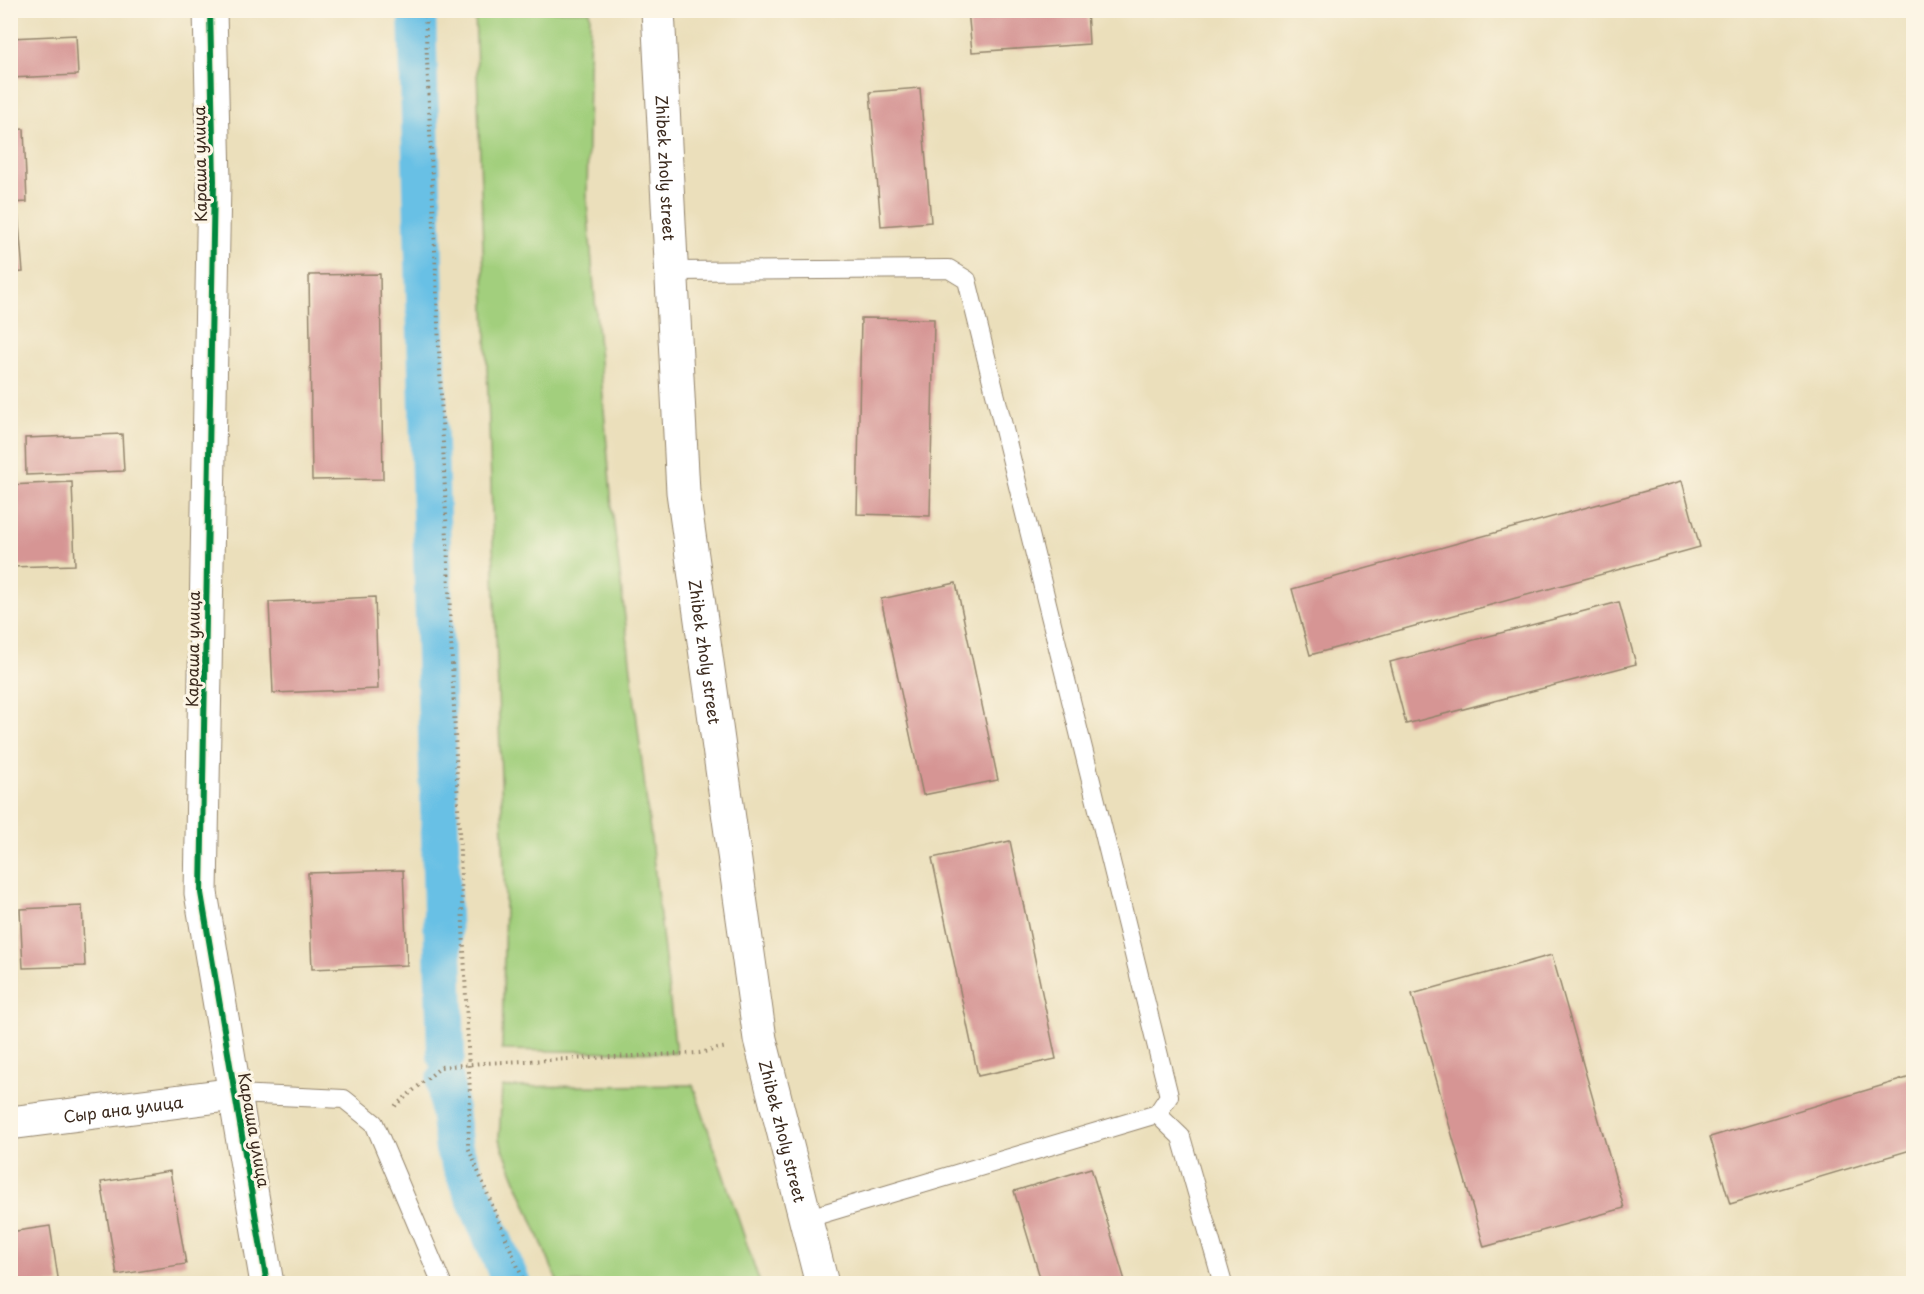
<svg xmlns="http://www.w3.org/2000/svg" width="1924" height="1294" font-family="'Playpen Sans',sans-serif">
<rect width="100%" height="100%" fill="#fcf5e5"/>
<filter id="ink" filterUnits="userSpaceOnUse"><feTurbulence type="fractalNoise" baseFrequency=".0167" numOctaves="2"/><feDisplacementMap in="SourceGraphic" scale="12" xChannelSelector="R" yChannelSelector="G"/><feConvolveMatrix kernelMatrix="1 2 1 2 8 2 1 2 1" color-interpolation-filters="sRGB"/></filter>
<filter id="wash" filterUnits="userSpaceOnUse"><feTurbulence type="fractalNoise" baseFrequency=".008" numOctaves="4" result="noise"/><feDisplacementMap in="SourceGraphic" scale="24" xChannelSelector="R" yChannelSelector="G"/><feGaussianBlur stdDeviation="1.35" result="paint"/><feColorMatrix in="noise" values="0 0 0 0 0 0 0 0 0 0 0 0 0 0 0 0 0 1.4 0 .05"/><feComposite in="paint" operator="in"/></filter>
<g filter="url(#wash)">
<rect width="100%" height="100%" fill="#ebdfbb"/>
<!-- green -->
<g fill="#a2cf7d" stroke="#6e7c4e" stroke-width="1.5">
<path d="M475 11H590L587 202 612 507 676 1053 502 1050 505 898Z"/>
<path d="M693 1085 760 1283H558L499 1139 502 1087Z"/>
</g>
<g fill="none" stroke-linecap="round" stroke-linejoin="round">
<!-- canal -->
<g stroke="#68c0e5" stroke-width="38">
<path d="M417 10 446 1056"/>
<path d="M445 1080 454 1149 512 1284"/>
</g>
</g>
<g id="blocks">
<!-- building -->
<g fill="#d69594">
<path d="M968 10H1087L1089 44 972 52Z"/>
<path d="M76 35 78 75 10 78V38Z"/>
<path d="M920 88 931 222 881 226 870 92Z"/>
<path d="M24 129 27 202 10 203V130Z"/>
<path d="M10 213H18L23 272 10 273Z"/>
<path d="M380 274 383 479 312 480 309 275Z"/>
<path d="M861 318 934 319 930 516 857 514Z"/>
<path d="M122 434 124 471 26 475 25 438Z"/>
<path d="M1682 481 1700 547 1310 655 1292 589Z"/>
<path d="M72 482 75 565 10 567V485Z"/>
<path d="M956 583 998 780 923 795 881 599Z"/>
<path d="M375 597 378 689 273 693 269 602Z"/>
<path d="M1619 602 1636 664 1406 724 1390 662Z"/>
<path d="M1010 841 1056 1059 978 1076 932 858Z"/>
<path d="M403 870 407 965 312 969 308 873Z"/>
<path d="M82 906 85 966 23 968 20 909Z"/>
<path d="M1552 955 1624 1208 1484 1247 1412 994Z"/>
<path d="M1914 1076V1149L1730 1204 1710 1137Z"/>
<path d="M1091 1168 1126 1284H1042L1014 1191Z"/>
<path d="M170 1171 186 1264 117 1275 101 1182Z"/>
<path d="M50 1226 59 1284H10V1232Z"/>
</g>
</g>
</g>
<g filter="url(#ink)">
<use href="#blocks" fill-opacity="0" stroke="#93846c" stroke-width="1.5"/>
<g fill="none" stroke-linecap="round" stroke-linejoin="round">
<!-- lane casing -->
<g stroke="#93846c" stroke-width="20">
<g id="lane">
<path d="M672 271 949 269 967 280 1169 1096 1157 1114 805 1219"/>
<path d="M235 1094 344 1099 374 1123 442 1284"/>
<path d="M1157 1114 1181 1137 1223 1284"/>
</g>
</g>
<!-- street casing -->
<g stroke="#93846c" stroke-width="35">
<g id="street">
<path d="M210 10 214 181 201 893 267 1284"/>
<path id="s1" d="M10 1123 235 1094"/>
</g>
</g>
<!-- secondary casing -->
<g stroke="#93846c" stroke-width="35">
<g id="secondary">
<path id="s2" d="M658 10 683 492 760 1039 822 1284"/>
</g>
</g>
<!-- path -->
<g stroke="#93846c" stroke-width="4" stroke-dasharray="1.5 4.5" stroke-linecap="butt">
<path d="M425 10 470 1095 468 1147 525 1284"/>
<path d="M483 1063 699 1053 727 1047"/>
<path d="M395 1106 441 1067"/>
</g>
<!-- lane -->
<use href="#lane" stroke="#fff" stroke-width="18"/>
<!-- street -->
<use href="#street" stroke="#fff" stroke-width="33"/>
<!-- secondary -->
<use href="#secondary" stroke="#fff" stroke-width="33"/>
<!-- path-bridge -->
<path stroke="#93846c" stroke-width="4" stroke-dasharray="1.5 4.5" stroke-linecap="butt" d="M441 1067 483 1063"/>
<!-- cycleway casing -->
<g stroke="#fcf5e5" stroke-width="10">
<path id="cycleway" d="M210 10 214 181 201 893 267 1284"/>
</g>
<!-- cycleway -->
<use href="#cycleway" stroke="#00873e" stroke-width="6"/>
</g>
</g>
<g text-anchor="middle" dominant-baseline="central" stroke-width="6" stroke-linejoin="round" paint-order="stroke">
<!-- street labels -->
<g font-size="16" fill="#3b2a1e" stroke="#fcf5e5">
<text transform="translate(199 164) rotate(-91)">Караша улица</text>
<text stroke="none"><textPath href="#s2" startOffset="158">Zhibek zholy street</textPath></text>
<text transform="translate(192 649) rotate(-89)">Караша улица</text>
<text stroke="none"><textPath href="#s2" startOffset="644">Zhibek zholy street</textPath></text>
<text stroke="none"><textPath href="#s1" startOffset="114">Сыр ана улица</textPath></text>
<text transform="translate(255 1130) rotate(80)">Караша улица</text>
<text stroke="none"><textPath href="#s2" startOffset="1130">Zhibek zholy street</textPath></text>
</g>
</g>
<!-- margin -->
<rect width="1924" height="1294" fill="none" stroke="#fcf5e5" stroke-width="36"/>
</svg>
